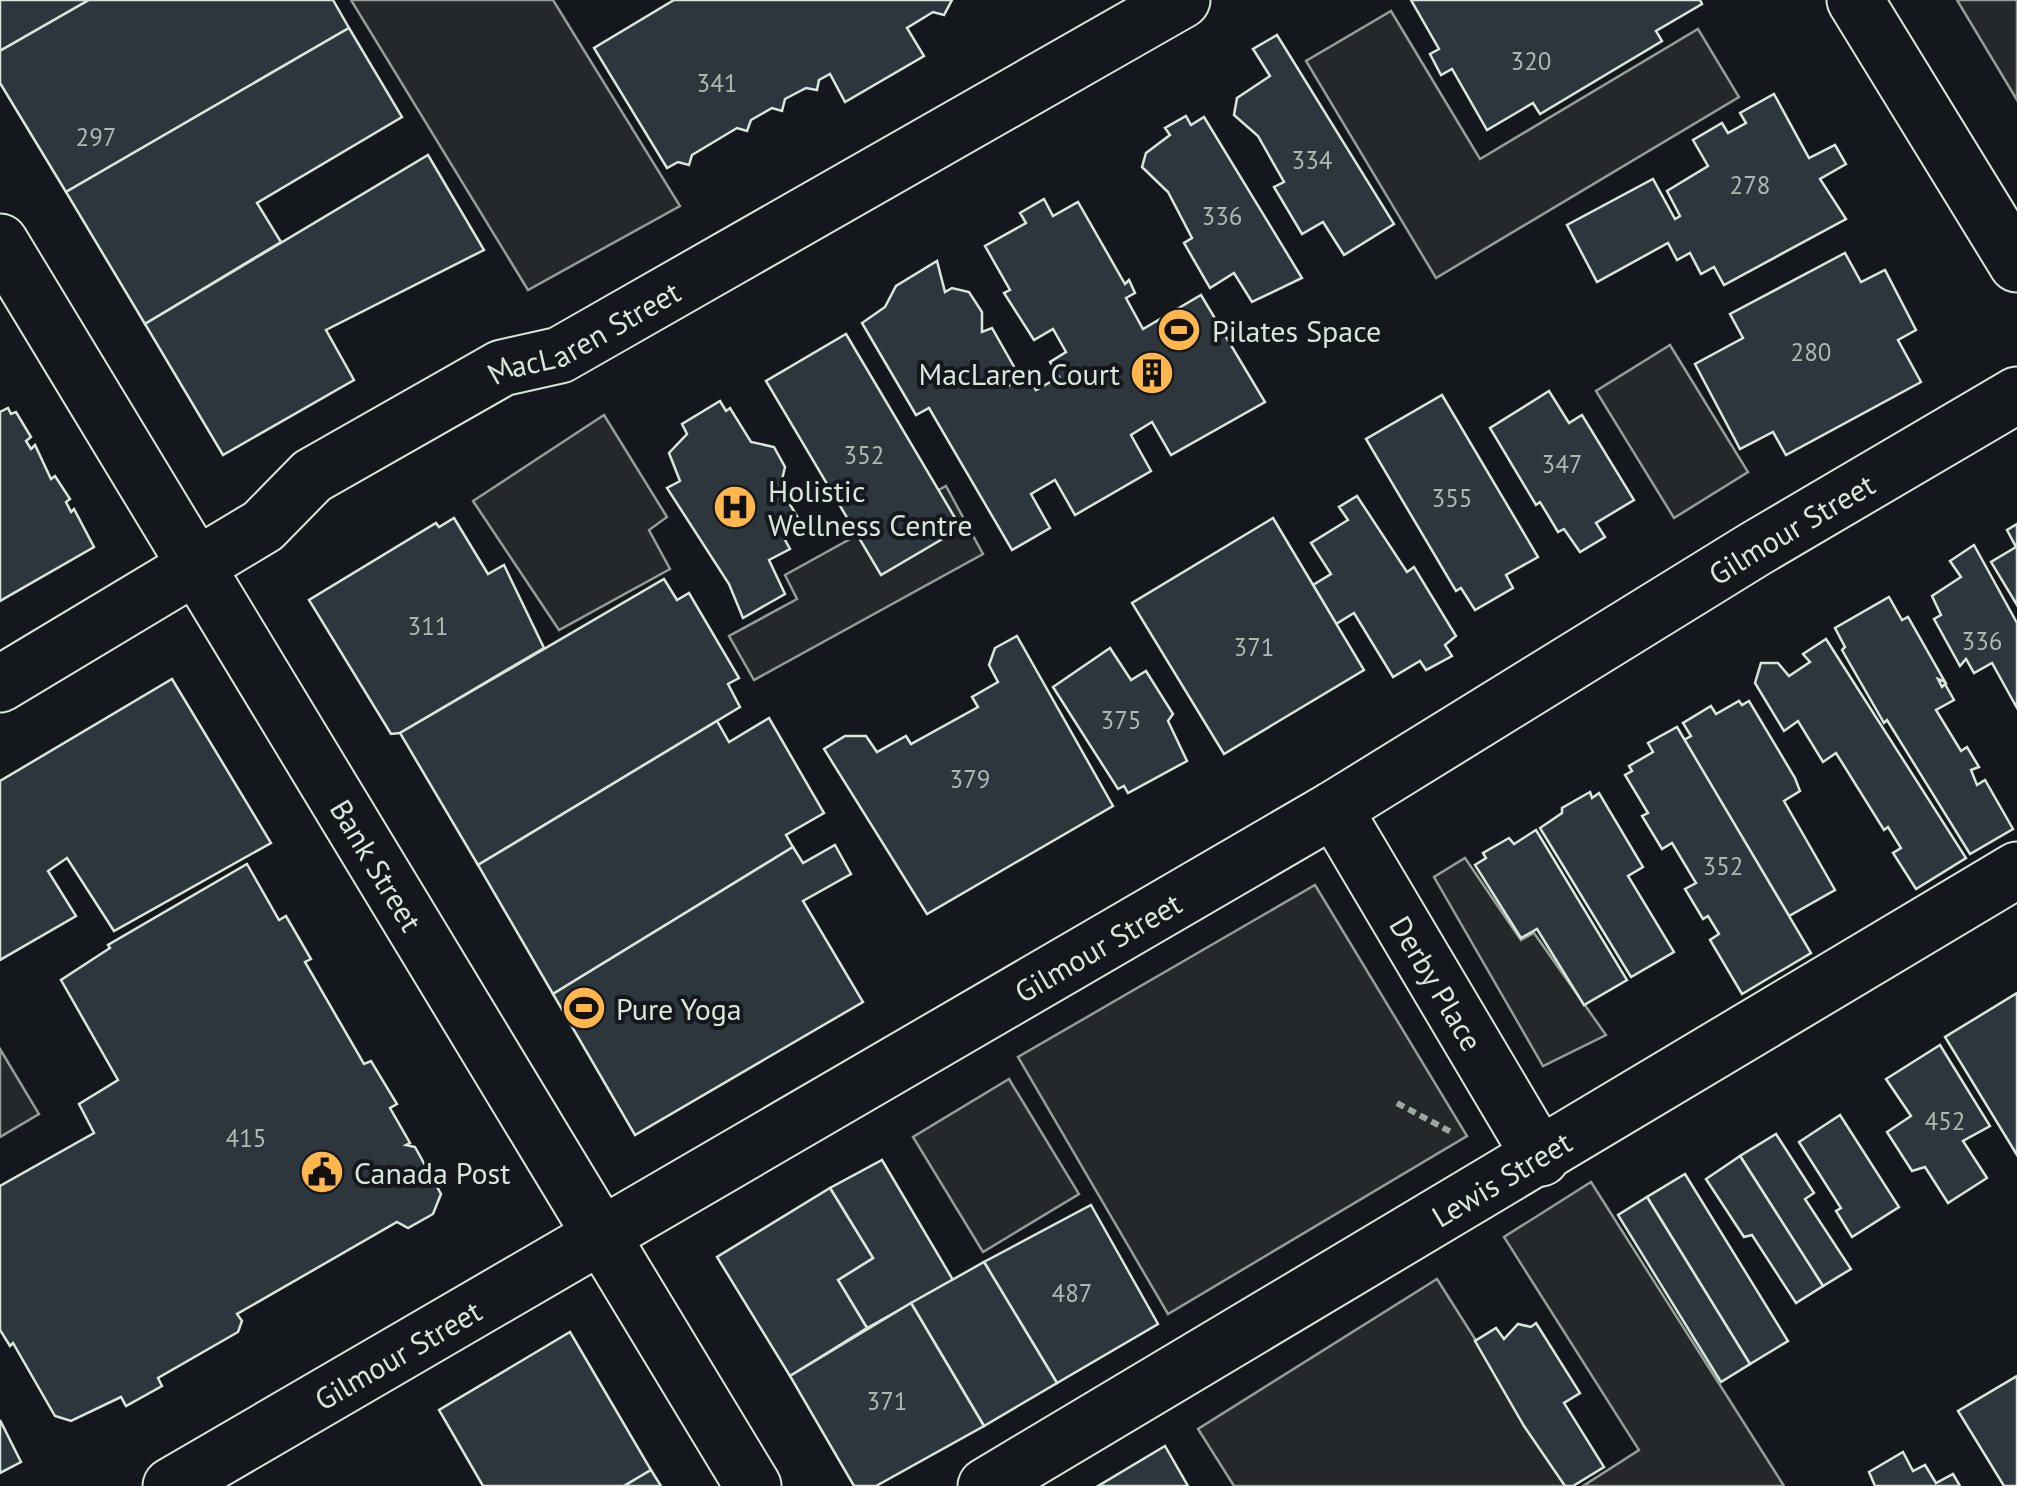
<svg xmlns="http://www.w3.org/2000/svg" width="2017" height="1486" font-family="'PT Sans',sans-serif">
<rect width="100%" height="100%" fill="#14181c"/>
<!-- parking -->
<g fill="#24282b" stroke="#939e99" stroke-width="2.5">
<path d="M351 0H553L680 206 528 290Z"/>
<path d="M1957 0H2017V100Z"/>
<path d="M1391 11 1480 159 1698 29 1739 97 1436 278 1306 61Z"/>
<path d="M1670 345 1748 472 1674 518 1596 391Z"/>
<path d="M604 415 667 517 649 530 670 569 559 630 473 501Z"/>
<path d="M946 486 983 554 754 680 729 636 797 599 785 575Z"/>
<path d="M1465 858 1521 940 1534 933 1606 1035 1543 1066 1434 877Z"/>
<path d="M1315 885 1467 1136 1168 1314 1018 1057Z"/>
<path d="M0 1049 39 1114 0 1137Z"/>
<path d="M1009 1079 1079 1194 983 1252 913 1137Z"/>
<path d="M1591 1182 1784 1486H1583L1639 1450 1504 1237Z"/>
<path d="M1437 1279 1568 1486H1234L1198 1429Z"/>
</g>
<!-- building -->
<g fill="#2c363c" stroke="#d8e6dc" stroke-width="2.5">
<path d="M0 0H89L0 51Z"/>
<path d="M89 0H333L349 28 66 192 0 83V51Z"/>
<path d="M674 0H952L944 15 933 12 907 28 924 56 845 102 830 74 819 80 817 90 806 88 785 99 782 111 772 108 751 120 747 131 737 128 692 155 689 165 678 162 667 168 594 48Z"/>
<path d="M1411 0H1700L1702 4 1656 31 1662 41 1540 114 1533 103 1487 130 1452 69 1441 75 1430 54 1439 49Z"/>
<path d="M349 28 402 117 257 203 281 242 145 324 66 192Z"/>
<path d="M1277 35 1394 224 1344 255 1323 222 1302 234 1274 187 1284 182 1258 136 1234 115 1237 98 1270 76 1253 49Z"/>
<path d="M1774 94 1809 158 1835 145 1846 164 1820 179 1846 219 1724 285 1714 267 1701 274 1690 253 1677 260 1668 243 1597 282 1567 225 1653 179 1675 219 1680 216 1667 191 1708 166 1693 140 1722 123 1728 133 1746 123 1740 113Z"/>
<path d="M1186 116 1191 125 1204 117 1302 278 1252 302 1234 273 1210 288 1184 243 1192 238 1168 192 1142 167 1146 153 1170 135 1165 128Z"/>
<path d="M428 155 484 250 326 330 354 380 223 455 145 324Z"/>
<path d="M1044 199 1053 216 1078 202 1125 284 1129 280 1135 293 1126 298 1143 329 1201 295 1265 402 1171 455 1152 422 1131 435 1151 471 1075 515 1055 480 1031 494 1050 528 1012 550 929 408 916 415 862 323 885 307 896 286 937 261 945 292 952 288 969 292 982 312V332L992 328 1017 372 1004 379 1008 386 1027 375 1036 390 1059 377 1050 362 1066 352 1053 329 1034 340 1004 293 1010 290 985 246 1026 223 1020 213Z"/>
<path d="M1845 253 1861 282 1885 270 1916 330 1898 340 1921 382 1786 455 1773 432 1740 449 1695 364 1743 338 1730 314Z"/>
<path d="M846 334 961 528 881 575 766 381Z"/>
<path d="M1549 391 1569 423 1582 415 1634 500 1596 523 1605 537 1580 552 1564 529 1558 532 1540 502 1536 505 1490 428Z"/>
<path d="M1442 395 1538 557 1506 575 1513 588 1475 610 1461 588 1456 591 1366 439Z"/>
<path d="M720 401 726 411 730 408 751 442 774 447 785 467 780 488 803 526 784 538 790 549 769 560 785 594 743 618 729 584 667 488 680 481 669 453 687 434 682 424Z"/>
<path d="M8 408 11 414 16 412 31 437 26 441 31 449 35 445 51 479 55 476 70 499 66 502 71 512 74 509 94 547 0 601V412Z"/>
<path d="M1357 496 1407 572 1414 567 1456 636 1445 645 1452 656 1426 670 1420 661 1393 677 1354 613 1336 624 1313 585 1331 574 1311 543 1348 520 1339 507Z"/>
<path d="M454 518 488 574 504 565 544 648 400 733 391 734 309 600 436 523 439 527Z"/>
<path d="M1273 518 1364 670 1224 754 1132 603Z"/>
<path d="M2017 524V605L1991 562 2016 547 2007 530Z"/>
<path d="M1974 545 2017 623V708L1992 663 1974 673 1966 659 1960 666 1934 619 1941 615 1932 596 1961 577 1950 561Z"/>
<path d="M664 579 677 600 689 593 739 678 728 684 740 707 478 865 400 733Z"/>
<path d="M1889 597 1902 620 1908 617 1945 682 1938 679 1942 687 1945 684 1954 700 1936 710 1961 751 1967 747 1979 767 1971 770 1977 785 1985 780 2013 829 1970 854 1887 720 1884 723 1842 650 1845 647 1835 628Z"/>
<path d="M1017 636 1113 806 927 914 824 749 845 736H866L877 752 906 736 911 744 978 707 972 697 998 682 989 665 995 648Z"/>
<path d="M1826 639 1966 858 1916 889 1893 853 1901 848 1888 827 1884 830 1836 753 1823 762 1798 721 1784 731 1755 683 1761 663H1778L1789 676 1810 662 1803 654Z"/>
<path d="M1110 648 1131 680 1146 671 1173 714 1168 721 1187 761 1128 793 1124 786 1118 789 1053 687Z"/>
<path d="M172 679 271 843 114 931 67 858 48 871 76 916 0 960V781Z"/>
<path d="M1739 701 1742 705 1749 701 1795 778 1800 791 1784 801 1835 890 1789 916 1684 740 1691 736 1683 723 1711 706 1716 714Z"/>
<path d="M769 718 824 813 786 835 793 847 553 994 478 865 717 721 729 742Z"/>
<path d="M1677 727 1811 953 1742 994 1710 940 1719 934 1708 916 1703 919 1685 889 1696 883 1672 843 1662 849 1642 816 1648 813 1625 775 1632 771 1629 766 1653 752 1648 743Z"/>
<path d="M1590 792 1592 798 1599 793 1643 867 1628 876 1674 952 1631 977 1540 828 1562 813V808Z"/>
<path d="M1536 830 1627 980 1584 1005 1537 929 1521 938 1475 865 1486 858 1483 853 1509 838 1514 844Z"/>
<path d="M835 845 851 874 803 901 863 1002 635 1135 553 994 793 847 803 863Z"/>
<path d="M247 864 279 920 286 916 311 959 305 962 364 1064 371 1061 397 1104 390 1108 410 1143 406 1145 415 1147 441 1194 433 1214 408 1228 397 1222 237 1314 242 1321 238 1332 158 1378 162 1386 126 1406 121 1397 71 1421 55 1416 13 1343 10 1346 0 1330V1186L94 1133 79 1104 118 1080 61 980 110 948 108 945Z"/>
<path d="M2017 993V1155L1945 1037Z"/>
<path d="M1940 1045 1990 1126 1963 1141 1987 1178 1948 1203 1925 1167 1912 1171 1887 1132 1911 1116 1886 1079Z"/>
<path d="M1840 1115 1899 1207 1852 1237 1836 1211 1841 1208 1799 1142Z"/>
<path d="M1776 1134 1814 1193 1805 1199 1851 1269 1823 1286 1740 1156Z"/>
<path d="M1740 1156 1823 1286 1796 1303 1752 1235 1744 1237 1706 1179Z"/>
<path d="M882 1160 953 1280 867 1328 838 1280 873 1258 830 1188Z"/>
<path d="M1685 1174 1788 1341 1750 1364 1647 1197Z"/>
<path d="M830 1188 873 1258 838 1280 867 1328 790 1376 717 1257Z"/>
<path d="M1647 1197 1750 1364 1721 1382 1618 1215Z"/>
<path d="M1091 1205 1158 1324 1057 1383 984 1262Z"/>
<path d="M984 1262 1057 1383 984 1426 911 1303Z"/>
<path d="M911 1303 984 1426 876 1486H854L790 1376Z"/>
<path d="M1536 1323 1580 1393 1564 1403 1604 1467 1573 1486H1565L1524 1426 1475 1341 1496 1328 1504 1339 1518 1324 1531 1327Z"/>
<path d="M570 1332 651 1470 624 1486H483L439 1410Z"/>
<path d="M2017 1376V1486H2004L1958 1411Z"/>
<path d="M0 1420 21 1462 0 1473Z"/>
<path d="M1165 1446 1188 1486H1098Z"/>
<path d="M1903 1452 1913 1471 1925 1465 1936 1483 1953 1474 1960 1486H1875L1869 1472Z"/>
<path d="M651 1470 661 1486H624Z"/>
</g>
<g fill="none" stroke-linecap="round" stroke-linejoin="round">
<!-- minor casing -->
<g stroke="#d8e6dc" stroke-width="59">
<g id="minor">
<path id="s1" d="M0 684 263 526 312 476 502 368 560 355 1182 0"/>
<path id="s2" d="M1334 809 1541 1158"/>
<path id="s3" d="M171 1486 1334 809 1755 549 2017 395"/>
<path id="s4" d="M986 1486 2017 870"/>
</g>
</g>
<!-- major casing -->
<g stroke="#d8e6dc" stroke-width="59">
<g id="major">
<path d="M1855 0 2017 264"/>
<path id="s5" d="M0 242 753 1486"/>
</g>
</g>
<!-- path -->
<path stroke="#9da8a2" stroke-width="6" stroke-dasharray="8 5" stroke-linecap="butt" d="M1397 1103 1453 1133"/>
<!-- minor -->
<use href="#minor" stroke="#14181c" stroke-width="55"/>
<!-- major -->
<use href="#major" stroke="#14181c" stroke-width="55"/>
</g>
<!-- icons -->
<defs>
<g id="stadium-disc" transform="scale(2.25)"><circle r="9.5" fill="#ffb74d" stroke="#14181c"/><path d="M0-5a6.5 5 0 1 0 0 10a6.5 5 0 1 0 0-10ZM-3.5-1.8h7v3.6h-7Z" fill="#111"/></g>
<g id="building-disc" transform="scale(2.25)"><circle r="9.5" fill="#ffb74d" stroke="#14181c"/><path d="M-4-6H4V6H1V3H-1V6H-4ZM-2.5-4.3h1.7v1.8h-1.7ZM.8-4.3h1.7v1.8H.8ZM-2.5-1h1.7V.8h-1.7ZM.8-1h1.7V.8H.8Z" fill="#111"/></g>
<g id="hospital-disc" transform="scale(2.25)"><circle r="9.5" fill="#ffb74d" stroke="#14181c"/><path d="M-5-5h3v3.5h4V-5h3V5h-3V1.5h-4V5h-3Z" fill="#111"/></g>
<g id="civic-disc" transform="scale(2.25)"><circle r="9.5" fill="#ffb74d" stroke="#14181c"/><path d="M-.6-6.5H3V-4.5H.6V-3L4-1V1h2V6H-6V1h2V-1L-.6-3ZM-1.2 2.5V6h2.4V2.5Z" fill="#111"/></g>
</defs>
<g fill-rule="evenodd">
<use href="#stadium-disc" x="1179" y="330"/>
<use href="#building-disc" x="1152" y="373"/>
<use href="#hospital-disc" x="735" y="507"/>
<use href="#stadium-disc" x="584" y="1008"/>
<use href="#civic-disc" x="322" y="1172"/>
</g>
<g text-anchor="middle" dominant-baseline="central" stroke-width="8" stroke-linejoin="round" paint-order="stroke">
<!-- number labels -->
<g font-size="25" fill="#adbab4">
<text x="1531" y="61">320</text>
<text x="717" y="83">341</text>
<text x="96" y="137">297</text>
<text x="1312" y="160">334</text>
<text x="1750" y="185">278</text>
<text x="1222" y="216">336</text>
<text x="1811" y="352">280</text>
<text x="864" y="455">352</text>
<text x="1562" y="464">347</text>
<text x="1452" y="498">355</text>
<text x="428" y="626">311</text>
<text x="1982" y="641">336</text>
<text x="1254" y="647">371</text>
<text x="1121" y="720">375</text>
<text x="970" y="779">379</text>
<text x="1723" y="866">352</text>
<text x="1945" y="1121">452</text>
<text x="246" y="1138">415</text>
<text x="1072" y="1293">487</text>
<text x="887" y="1401">371</text>
</g>
<!-- poi labels -->
<g font-size="30" fill="#d8e6dc" stroke="#14181c" text-anchor="start">
<text x="1212" y="330">Pilates Space</text>
<text x="1120" y="373" text-anchor="end">MacLaren Court</text>
<text x="768" y="490">Holistic<tspan x="768" dy="34">Wellness Centre</tspan></text>
<text x="616" y="1008">Pure Yoga</text>
<text x="354" y="1172">Canada Post</text>
</g>
<!-- street labels -->
<g font-size="30" fill="#d8e6dc" stroke="#14181c">
<text stroke="none"><textPath href="#s1" startOffset="685">MacLaren Street</textPath></text>
<text stroke="none"><textPath href="#s3" startOffset="1882">Gilmour Street</textPath></text>
<text stroke="none"><textPath href="#s5" startOffset="728">Bank Street</textPath></text>
<text stroke="none"><textPath href="#s3" startOffset="1072">Gilmour Street</textPath></text>
<text stroke="none"><textPath href="#s2" startOffset="202">Derby Place</textPath></text>
<text stroke="none"><textPath href="#s4" startOffset="600">Lewis Street</textPath></text>
<text stroke="none"><textPath href="#s3" startOffset="262">Gilmour Street</textPath></text>
</g>
</g>
</svg>
